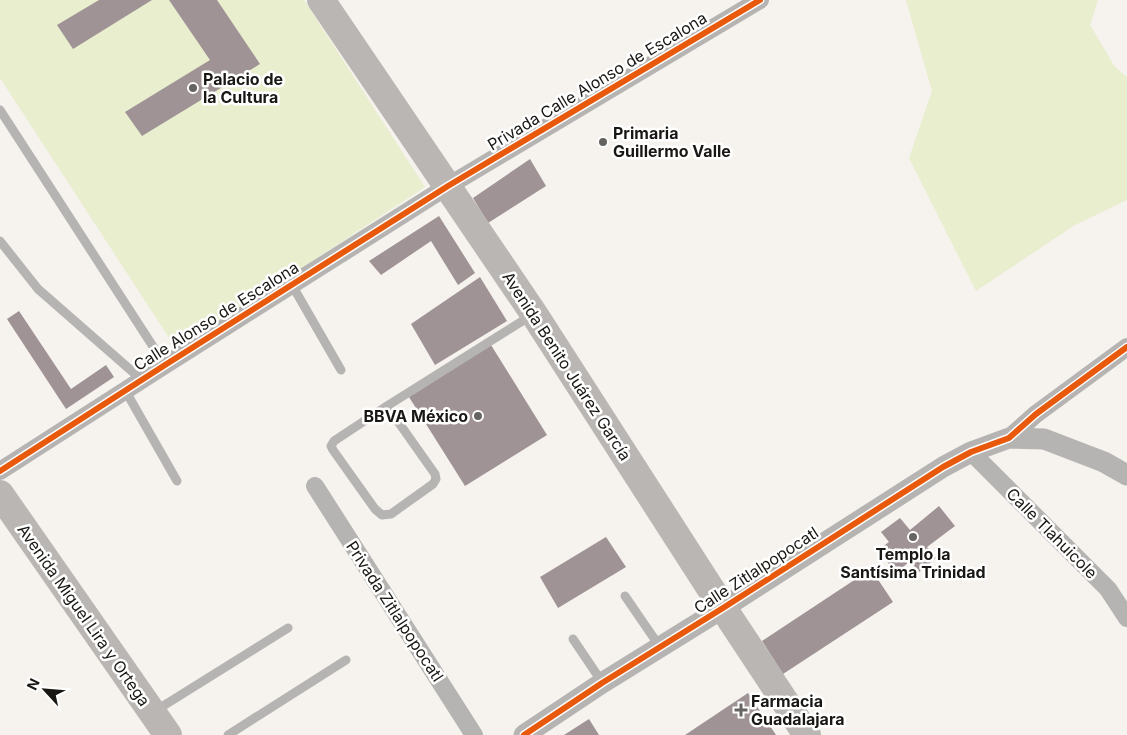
<svg xmlns="http://www.w3.org/2000/svg" width="1127" height="735" font-family="Inter,sans-serif">
<rect width="100%" height="100%" fill="#f6f2ed"/>
<!-- green -->
<g fill="#e8eece">
<path d="M0 0H304L425 187 177 350 0 78Z"/>
<path d="M906 0H1098L1090 25 1115 67 1127 77V200L1075 225 976 291 909 158 932 91Z"/>
</g>
<!-- building -->
<g fill="#9f9396">
<path d="M99 0H152L73 49 57 25Z"/>
<path d="M169 0H217L260 64 142 136 125 112 210 60Z"/>
<path d="M530 159 546 186 488 223 473 198Z"/>
<path d="M439 216 475 273 458 285 431 241 381 275 369 261Z"/>
<path d="M480 277 507 321 435 365 411 324Z"/>
<path d="M19 311 71 389 106 365 114 377 66 409 7 319Z"/>
<path d="M491 345 547 435 465 486 409 397Z"/>
<path d="M939 506 955 526 927 547 936 558 919 572 910 561 896 573 878 550 889 542 881 532 900 518 910 530Z"/>
<path d="M606 537 626 567 558 608 540 577Z"/>
<path d="M871 569 893 602 783 674 762 641Z"/>
<path d="M748 693 776 735H685Z"/>
<path d="M589 719 599 735H564Z"/>
</g>
<g fill="none" stroke-linecap="round" stroke-linejoin="round">
<!-- service -->
<g stroke="#b5b4b2" stroke-width="9">
<path d="M0 110 165 365"/>
<path d="M0 241 38 289 142 380"/>
<path d="M292 285 341 370"/>
<path d="M125 390 177 481"/>
<path d="M387 406 435 474 436 479 433 484 391 514 382 515 375 509 333 450 331 446 334 441 387 406 532 315"/>
<path d="M625 596 660 647"/>
<path d="M573 639 602 682"/>
<path d="M155 711 288 628"/>
<path d="M228 735 346 660"/>
</g>
<!-- minor -->
<g stroke="#b5b4b2" stroke-width="18">
<path d="M1009 438 1036 414 1127 347"/>
<path d="M971 452 1108 589 1127 618"/>
<path d="M0 471 165 365 448 186 760 0"/>
<path d="M315 486 474 735"/>
</g>
<!-- tertiary -->
<path stroke="#b5b4b2" stroke-width="21" d="M524 735 602 683 723 608 943 467 971 452 1009 438 1044 439 1104 462 1127 475"/>
<!-- primary -->
<g stroke="#bab6b3" stroke-width="28">
<path d="M321 0 534 314 723 608 807 735"/>
<path d="M0 494 168 735"/>
</g>
<!-- cycleway casing -->
<g stroke="#fff" stroke-width="9">
<g id="cycleway">
<path d="M0 471 165 365 448 186 760 0"/>
<path d="M524 735 602 683 723 608 943 467 971 452 1009 438 1036 414 1127 347"/>
</g>
</g>
<!-- cycleway -->
<use href="#cycleway" stroke="#e8590c" stroke-width="6"/>
</g>
<!-- markers -->
<g fill="#666460" stroke="#fff" stroke-width="2">
<circle cx="193" cy="88" r="5"/>
<circle cx="603" cy="142" r="5"/>
<circle cx="478" cy="416" r="5"/>
<circle cx="913" cy="537" r="5"/>
<path d="M738.5 702.5h5v5h5v5h-5v5h-5v-5h-5v-5h5z"/>
</g>
<g text-anchor="middle" dominant-baseline="central" stroke-width="5" stroke-linejoin="round" paint-order="stroke">
<!-- poi labels -->
<g font-size="16" font-weight="bold" fill="#191714" stroke="#fff" text-anchor="start">
<text x="203" y="79">Palacio de<tspan x="203" dy="18">la Cultura</tspan></text>
<text x="613" y="133">Primaria<tspan x="613" dy="18">Guillermo Valle</tspan></text>
<text x="468" y="416" text-anchor="end">BBVA México</text>
<text x="913" y="554" text-anchor="middle">Templo la<tspan x="913" dy="18">Santísima Trinidad</tspan></text>
<text x="751" y="701">Farmacia<tspan x="751" dy="18">Guadalajara</tspan></text>
</g>
<!-- street labels -->
<g font-size="16" fill="#191714" stroke="#fff">
<text transform="translate(597 81) rotate(-31)">Privada Calle Alonso de Escalona</text>
<text transform="translate(216 316) rotate(-32)">Calle Alonso de Escalona</text>
<text transform="translate(567 366) rotate(57)">Avenida Benito Juárez García</text>
<text transform="translate(1052 533) rotate(45)">Calle Tlahuicole</text>
<text transform="translate(756 570) rotate(-33)">Calle Zitlalpopocatl</text>
<text transform="translate(395 611) rotate(57)">Privada Zitlalpopocatl</text>
<text transform="translate(84 615) rotate(55)">Avenida Miguel Lira y Ortega</text>
</g>
</g>
<!-- north arrow -->
<g transform="translate(45 690) rotate(296)" stroke="#ffffff" stroke-width="4" paint-order="stroke">
<path d="M0-4L9 19L0 12L-9 19Z" fill="#191714"/>
<text y="-8" font-size="14" font-weight="bold" text-anchor="middle" fill="#191714">N</text>
</g>
</svg>
